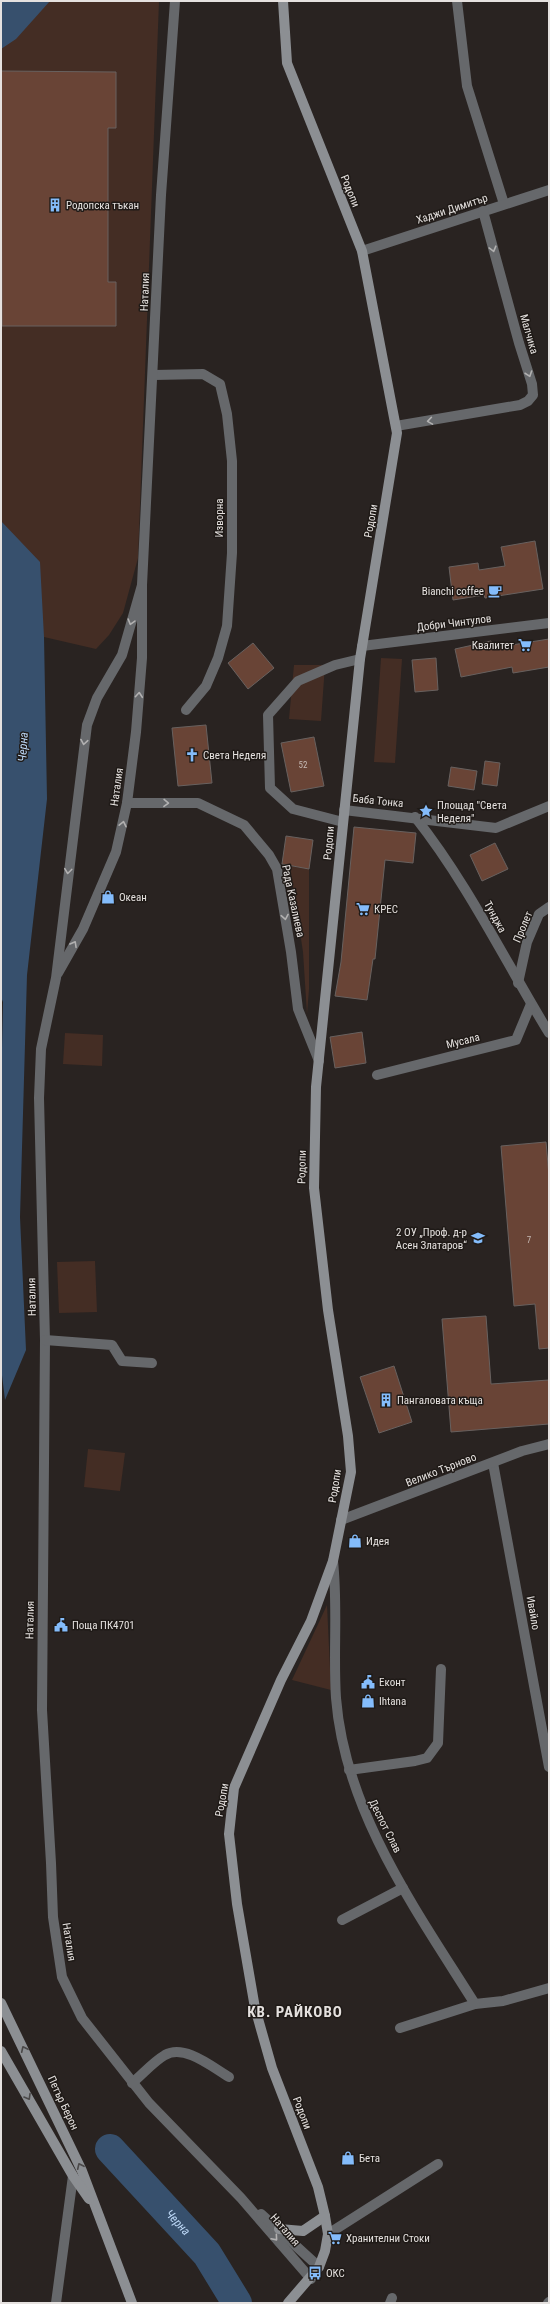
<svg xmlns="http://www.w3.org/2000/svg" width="550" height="2304" font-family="'Roboto Condensed',sans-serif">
<rect width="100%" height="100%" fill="#292321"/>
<!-- green -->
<g fill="#442d24">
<path d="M1 1H159L138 558 123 613 109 635 96 649 44 637 1 585Z"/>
<path d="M381 658 402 659 395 763 374 762Z"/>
<path d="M294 665H325L321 721 289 719Z"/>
<path d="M290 866 309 869V989L307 1014 303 952Z"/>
<path d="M65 1033 103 1035 102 1066 63 1064Z"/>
<path d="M95 1261 97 1312 59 1313 57 1262Z"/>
<path d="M88 1449 125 1453 120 1491 84 1487Z"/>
<path d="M327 1605 331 1690 292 1680Z"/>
</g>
<!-- water -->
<g fill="#37506d">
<path d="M1 1H50L16 39 1 49Z"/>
<path d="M1 521 40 562 44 637 47 799 27 975 20 1217 26 1350 5 1400 1 1367V1093L3 1002 1 997Z"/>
</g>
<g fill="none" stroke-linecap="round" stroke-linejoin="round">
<!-- river -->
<path stroke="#37506d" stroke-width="30" id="s1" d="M110 2149 207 2254 237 2303"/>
</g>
<!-- building -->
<g fill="#694436" stroke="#68615f">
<path d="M1 71 116 72V128H108V282H116V326H2Z"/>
<path d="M535 541 543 589 485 598 484 595 453 600 449 567 478 563 479 570 505 566 501 547Z"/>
<path d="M549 639V667L513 673 512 667 461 677 455 649 491 641 493 648Z"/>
<path d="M253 643 274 668 248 689 228 663Z"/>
<path d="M436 658 438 690 415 692 412 660Z"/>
<path d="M206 725 212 783 178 786 172 728Z"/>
<path d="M314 737 324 786 291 792 281 743Z"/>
<path d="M485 761 500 763 497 786 482 784Z"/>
<path d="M451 767 477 771 474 790 448 786Z"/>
<path d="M354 827 416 833 413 863 385 860 375 959H373L367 1000 335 996 341 962Z"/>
<path d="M286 836 313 840 309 869 282 864Z"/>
<path d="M495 843 508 869 482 881 470 855Z"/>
<path d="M362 1032 366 1063 335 1068 330 1037Z"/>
<path d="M546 1142 549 1176V1348L539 1349 535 1304 514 1306 501 1146Z"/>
<path d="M486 1316 491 1384 549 1380V1424L451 1432 442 1319Z"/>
<path d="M394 1366 412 1422 379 1433 360 1377Z"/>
</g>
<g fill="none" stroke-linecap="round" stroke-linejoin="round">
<!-- street -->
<g stroke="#66686b" stroke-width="10">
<path d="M457 1 467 86 504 204"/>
<path d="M362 251 549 190"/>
<path d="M154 375 203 374 220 384 227 414 232 461V553L227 626 218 658 206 686 186 710"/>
<path d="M396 426 520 405 528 401 533 395 532 384 519 343 483 211"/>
<path d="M142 585 122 655 97 698 87 725 56 978 41 1049 39 1098 45 1340 42 1710 51 1863 53 1917 62 1977 82 2018 149 2103 241 2198 311 2279"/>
<path d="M362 646 549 623"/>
<path d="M127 803H198L244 825 269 855 277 869 291 952 298 1009 319 1061"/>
<path d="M344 810 496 828 549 806"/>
<path d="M415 817C468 884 505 961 549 1033"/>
<path d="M343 822 293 809 270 788 268 715 298 681 335 665 360 659"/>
<path d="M58 973 83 929 116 852 127 803 136 732 142 658V585L161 195 175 1"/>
<path d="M518 983 527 942 539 914 549 907"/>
<path d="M377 1075 516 1040 531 1004"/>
<path d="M45 1340 112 1345 122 1361 152 1363"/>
<path d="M493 1463 549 1767"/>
<path d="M341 1520 522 1451 549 1444"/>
<path d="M333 1561C338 1607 333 1652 336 1698 345 1812 416 1910 475 2004L503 2001 549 1988"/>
<path d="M349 1770 415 1761 427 1758 438 1743 441 1669"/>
<path d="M342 1920 403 1888"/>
<path d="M400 2028 475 2004"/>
<path d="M132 2083C143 2074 153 2062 165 2055 185 2044 212 2067 229 2077"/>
<path d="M261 2214 319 2267"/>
<path d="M328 2234 438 2164"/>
<path d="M56 2303 73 2176"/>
<path d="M390 2303 392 2298"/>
<path d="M548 2303 549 2302"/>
</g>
<!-- secondary -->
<g stroke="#8c8f93" stroke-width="10">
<path d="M283 1 287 63 362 251 397 433 360 659 316 1087 314 1188 328 1310 348 1436 351 1472 333 1561 311 1621 281 1680 234 1788 229 1834 237 1904 255 2008 272 2068 318 2187 325 2216 328 2234 325 2251 319 2267 288 2303"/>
<path d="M1 2003 82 2171 132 2303"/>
<path d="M1 2051 73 2176 89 2199"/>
<path d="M279 2229 303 2231 325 2216"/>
</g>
</g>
<!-- one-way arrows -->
<defs><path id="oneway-chevron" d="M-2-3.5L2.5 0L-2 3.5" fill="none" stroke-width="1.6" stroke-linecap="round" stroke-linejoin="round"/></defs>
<g stroke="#b2b1b1">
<use href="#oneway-chevron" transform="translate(493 249) rotate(75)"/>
<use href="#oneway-chevron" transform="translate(529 374) rotate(71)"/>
<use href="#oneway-chevron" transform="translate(430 421) rotate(171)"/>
<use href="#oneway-chevron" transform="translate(131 622) rotate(106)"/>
<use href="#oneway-chevron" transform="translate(139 695) rotate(-85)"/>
<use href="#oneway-chevron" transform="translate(84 742) rotate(99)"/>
<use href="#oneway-chevron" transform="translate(166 803) rotate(1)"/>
<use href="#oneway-chevron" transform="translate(123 824) rotate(-78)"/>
<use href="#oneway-chevron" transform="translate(68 871) rotate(97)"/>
<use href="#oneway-chevron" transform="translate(285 917) rotate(80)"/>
<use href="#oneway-chevron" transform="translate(74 944) rotate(-61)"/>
<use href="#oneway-chevron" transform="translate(275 2238) rotate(49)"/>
</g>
<g stroke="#4b4949">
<use href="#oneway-chevron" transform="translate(24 2049) rotate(-115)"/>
<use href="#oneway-chevron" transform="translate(28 2097) rotate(60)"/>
<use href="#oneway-chevron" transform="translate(80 2166) rotate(-115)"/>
</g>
<!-- icons -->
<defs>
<g id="building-bare" transform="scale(1.08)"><path d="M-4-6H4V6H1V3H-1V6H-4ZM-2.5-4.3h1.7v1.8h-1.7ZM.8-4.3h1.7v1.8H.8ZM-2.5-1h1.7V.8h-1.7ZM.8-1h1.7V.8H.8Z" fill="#84bcfb" stroke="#1f1a17" stroke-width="2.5" paint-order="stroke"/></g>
<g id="cafe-bare" transform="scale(1.08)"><path d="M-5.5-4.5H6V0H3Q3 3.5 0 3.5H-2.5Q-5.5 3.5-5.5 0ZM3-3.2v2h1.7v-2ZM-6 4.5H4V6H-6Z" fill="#84bcfb" stroke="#1f1a17" stroke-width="2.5" paint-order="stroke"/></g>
<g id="supermarket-bare" transform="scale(1.08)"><path d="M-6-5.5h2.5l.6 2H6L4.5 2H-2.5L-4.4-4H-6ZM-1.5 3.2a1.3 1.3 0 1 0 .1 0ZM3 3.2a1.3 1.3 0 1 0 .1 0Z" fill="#84bcfb" stroke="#1f1a17" stroke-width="2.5" paint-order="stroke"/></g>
<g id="church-bare" transform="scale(1.08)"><path d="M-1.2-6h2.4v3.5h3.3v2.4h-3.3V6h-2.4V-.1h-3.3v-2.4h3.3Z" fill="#84bcfb" stroke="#1f1a17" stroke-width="2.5" paint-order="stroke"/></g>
<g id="sight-bare" transform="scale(1.08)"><path d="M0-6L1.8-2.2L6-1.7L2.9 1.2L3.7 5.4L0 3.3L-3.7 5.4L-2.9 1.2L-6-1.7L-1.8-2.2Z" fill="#84bcfb" stroke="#1f1a17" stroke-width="2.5" paint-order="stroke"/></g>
<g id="shop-bare" transform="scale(1.08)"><path d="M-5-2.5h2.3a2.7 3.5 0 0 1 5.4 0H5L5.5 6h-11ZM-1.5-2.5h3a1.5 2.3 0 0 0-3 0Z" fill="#84bcfb" stroke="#1f1a17" stroke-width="2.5" paint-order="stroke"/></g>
<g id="school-bare" transform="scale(1.08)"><path d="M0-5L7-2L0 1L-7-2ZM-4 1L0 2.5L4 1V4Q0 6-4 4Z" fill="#84bcfb" stroke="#1f1a17" stroke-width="2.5" paint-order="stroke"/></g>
<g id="civic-bare" transform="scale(1.08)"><path d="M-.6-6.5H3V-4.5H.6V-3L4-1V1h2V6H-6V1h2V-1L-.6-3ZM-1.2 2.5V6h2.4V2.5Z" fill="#84bcfb" stroke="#1f1a17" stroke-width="2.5" paint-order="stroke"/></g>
<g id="bus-bare" transform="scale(1.08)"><path d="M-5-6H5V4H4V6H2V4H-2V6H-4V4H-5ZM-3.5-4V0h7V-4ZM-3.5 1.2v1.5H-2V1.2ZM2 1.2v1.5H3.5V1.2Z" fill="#84bcfb" stroke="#1f1a17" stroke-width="2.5" paint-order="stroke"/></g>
</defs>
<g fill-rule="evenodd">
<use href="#building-bare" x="55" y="205"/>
<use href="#cafe-bare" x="495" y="591"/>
<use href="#supermarket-bare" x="525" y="645"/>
<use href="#church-bare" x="192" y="755"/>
<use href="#sight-bare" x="426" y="811"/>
<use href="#shop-bare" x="108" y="897"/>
<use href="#supermarket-bare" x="363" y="909"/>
<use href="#school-bare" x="478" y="1238"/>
<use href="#building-bare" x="386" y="1400"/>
<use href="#shop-bare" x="355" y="1541"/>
<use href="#civic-bare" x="61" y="1625"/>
<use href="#civic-bare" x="368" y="1682"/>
<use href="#shop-bare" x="368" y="1701"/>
<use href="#shop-bare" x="348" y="2158"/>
<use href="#supermarket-bare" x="335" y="2238"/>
<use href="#bus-bare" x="315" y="2273"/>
</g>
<g text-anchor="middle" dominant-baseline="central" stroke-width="3" stroke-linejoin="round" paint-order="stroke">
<!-- number labels -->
<g font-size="9" fill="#c6bab5">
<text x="303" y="765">52</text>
<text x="529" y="1240">7</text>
</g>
<!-- street labels -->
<g font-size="11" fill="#e5e1df" stroke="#1f1a17">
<text transform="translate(350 191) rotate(68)">Родопи</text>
<text transform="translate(452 209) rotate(-18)">Хаджи Димитър</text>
<text transform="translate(145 292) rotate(-88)">Наталия</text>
<text transform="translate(529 334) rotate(74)">Малчика</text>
<text transform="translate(219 518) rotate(-90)">Изворна</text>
<text transform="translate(371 521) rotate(-80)">Родопи</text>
<text transform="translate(454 623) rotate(-7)">Добри Чинтулов</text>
<text transform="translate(117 787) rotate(-82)">Наталия</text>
<text transform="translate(378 801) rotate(6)">Баба Тонка</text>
<text transform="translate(329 843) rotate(-85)">Родопи</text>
<text transform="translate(293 901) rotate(78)">Рада Казалиева</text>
<text transform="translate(495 917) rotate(61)">Тунджа</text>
<text transform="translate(523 927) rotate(-67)">Пролет</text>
<text transform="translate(463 1041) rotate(-14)">Мусала</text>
<text transform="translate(302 1167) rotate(-89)">Родопи</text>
<text transform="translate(32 1297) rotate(-91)">Наталия</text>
<text transform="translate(441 1470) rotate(-21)">Велико Търново</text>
<text transform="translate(335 1486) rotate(-81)">Родопи</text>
<text transform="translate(533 1613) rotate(80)">Ивайло</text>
<text transform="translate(30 1620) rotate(-89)">Наталия</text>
<text transform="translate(222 1800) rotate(-80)">Родопи</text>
<text transform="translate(385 1826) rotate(63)">Деспот Слав</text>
<text transform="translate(69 1942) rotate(81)">Наталия</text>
<text transform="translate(63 2103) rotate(65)">Петър Берон</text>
<text transform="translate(302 2113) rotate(69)">Родопи</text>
<text transform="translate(285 2230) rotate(49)">Наталия</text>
</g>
<!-- poi labels -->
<g font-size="11" fill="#e5e1df" stroke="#1f1a17" text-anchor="start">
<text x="66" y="205">Родопска тъкан</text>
<text x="484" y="591" text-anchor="end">Bianchi coffee</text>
<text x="514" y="645" text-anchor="end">Квалитет</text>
<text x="203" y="755">Света Неделя</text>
<text x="437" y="805">Площад "Света<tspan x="437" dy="13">Неделя"</tspan></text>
<text x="119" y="897">Океан</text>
<text x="374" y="909">КРЕС</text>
<text x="467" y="1232" text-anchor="end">2 ОУ „Проф. д-р<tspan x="467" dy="13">Асен Златаров“</tspan></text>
<text x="397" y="1400">Пангаловата къща</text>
<text x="366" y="1541">Идея</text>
<text x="72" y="1625">Поща ПК4701</text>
<text x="379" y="1682">Еконт</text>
<text x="379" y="1701">Ihtana</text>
<text x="359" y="2158">Бета</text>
<text x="346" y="2238">Хранителни Стоки</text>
<text x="326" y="2273">ОКС</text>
</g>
<!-- water labels -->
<g font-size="12" font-style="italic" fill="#bdd8f7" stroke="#1f1a17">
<text transform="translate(23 747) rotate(-87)">Черна</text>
<text stroke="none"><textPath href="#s1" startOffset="100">Черна</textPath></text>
</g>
<!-- district labels -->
<g font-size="15" font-weight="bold" letter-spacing="1" fill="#e5e1df" stroke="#1f1a17">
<text x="295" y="2012">КВ. РАЙКОВО</text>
</g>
</g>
<!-- border -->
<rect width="550" height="2304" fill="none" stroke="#e5e1df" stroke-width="4"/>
</svg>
